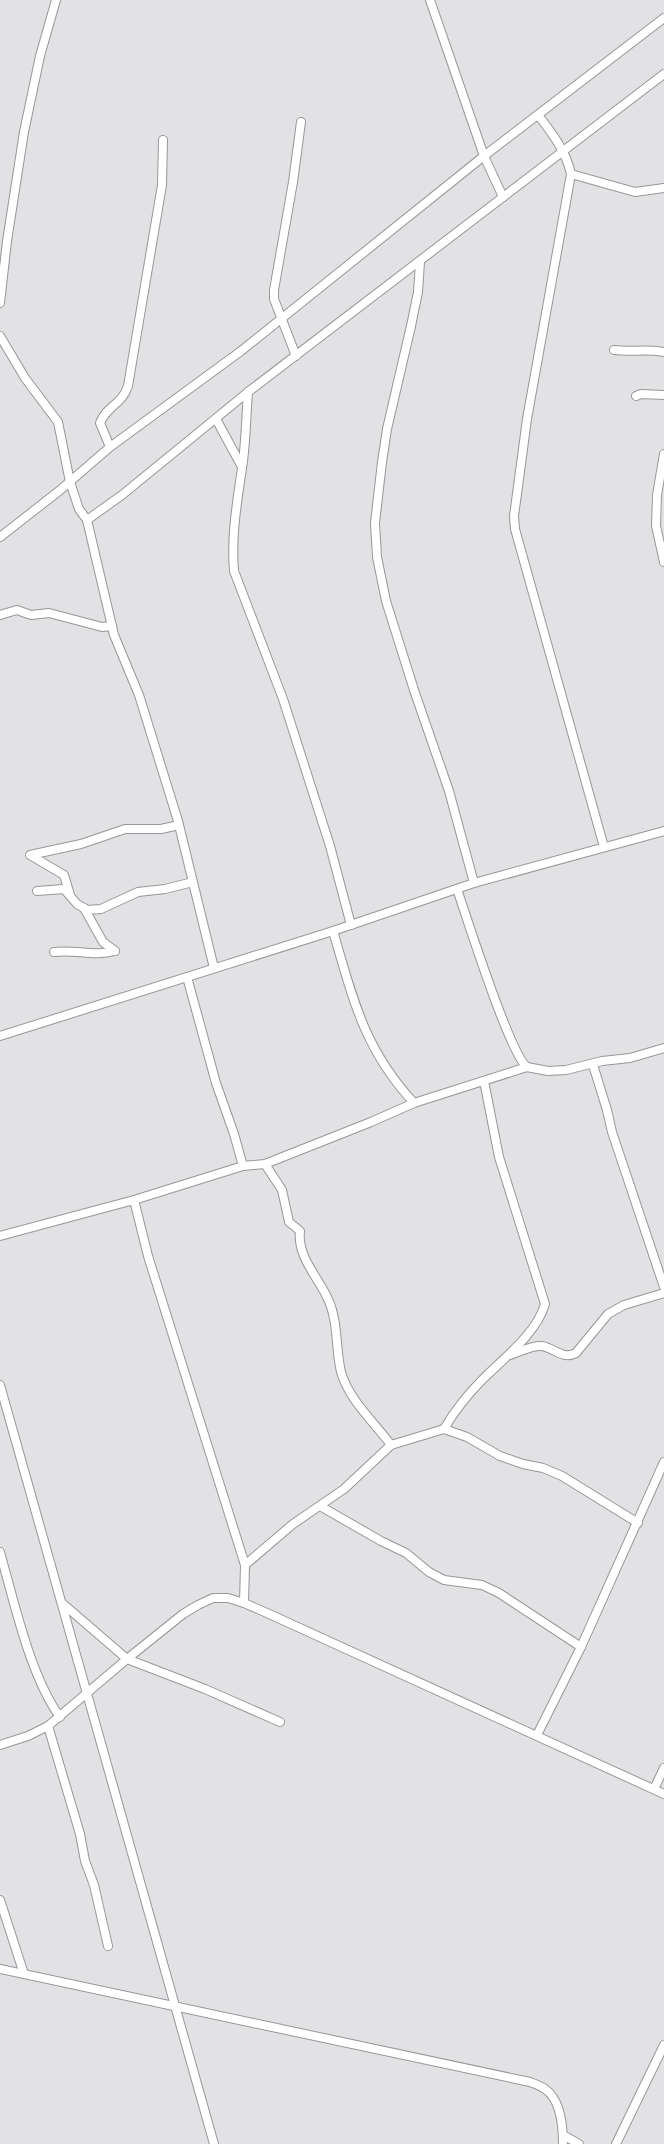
<svg xmlns="http://www.w3.org/2000/svg" width="664" height="2144" font-family="Raleway,sans-serif">
<rect width="100%" height="100%" fill="#e2e2e5"/>
<g fill="none" stroke-linecap="round" stroke-linejoin="round">
<!-- minor casing -->
<g stroke="#969798" stroke-width="10">
<g id="minor">
<path d="M430 0 484 156 503 197"/>
<path d="M538 115C552 133 566 151 571 174L527 419 514 516 515 529 604 847"/>
<path d="M571 174 635 192 664 188"/>
<path d="M420 262 418 292 411 326 387 429 382 462 375 523 377 557 386 601 414 690 449 791 474 883"/>
<path d="M0 303 7 241 24 132 40 56 56 0"/>
<path d="M0 336 25 378 58 422 70 482 79 509 87 520"/>
<path d="M614 350C631 352 647 349 664 352"/>
<path d="M296 356 274 299V290L293 182 301 122"/>
<path d="M248 392C246 417 246 443 242 468 237 503 231 536 234 571L283 699 330 846 351 925"/>
<path d="M636 396 641 394 664 395"/>
<path d="M216 419 241 465"/>
<path d="M110 447 100 423C107 405 122 405 128 386L162 185 163 140"/>
<path d="M664 454 657 495 656 526 664 562"/>
<path d="M0 537 59 491 110 447 241 351 484 156 664 18"/>
<path d="M0 615 17 610 31 615 49 613 102 627 112 626"/>
<path d="M457 889C467 918 510 1055 527 1067"/>
<path d="M37 891 64 889 77 904 87 910 101 909 138 892 165 889 193 882"/>
<path d="M70 895 64 875 30 855 81 844 125 829H161L179 825"/>
<path d="M84 908 103 942 115 951"/>
<path d="M333 931C353 999 364 1049 414 1103"/>
<path d="M54 952C76 949 93 957 115 951"/>
<path d="M214 968 178 821 139 695 114 635 87 520 122 495 248 392 664 74"/>
<path d="M187 977 216 1083 234 1134 243 1166"/>
<path d="M0 1036 333 931 474 883 664 831"/>
<path d="M593 1065 607 1110 612 1132 664 1287"/>
<path d="M265 1164 282 1190 289 1222 300 1231C297 1256 317 1276 327 1297 339 1321 335 1347 341 1372 349 1400 374 1422 391 1445"/>
<path d="M134 1200 243 1166 265 1164 371 1122 414 1103 527 1067 548 1071 566 1070 602 1061 630 1058 664 1048"/>
<path d="M0 1236 134 1200 148 1256 245 1565 244 1603"/>
<path d="M510 1355C520 1352 531 1345 542 1346 554 1348 563 1360 576 1353L608 1314 624 1305 664 1293"/>
<path d="M0 1385 214 2144"/>
<path d="M444 1429C455 1410 468 1394 483 1379 503 1359 537 1333 545 1304L499 1157 484 1081"/>
<path d="M320 1506 381 1541 406 1553 429 1572 444 1580 482 1585 499 1593 581 1647"/>
<path d="M0 1552C14 1601 30 1676 60 1717"/>
<path d="M245 1565 293 1524 344 1489 391 1445 444 1429 467 1437 500 1456 523 1464 543 1468 562 1476 638 1523"/>
<path d="M62 1603 127 1659 205 1689 280 1722"/>
<path d="M48 1726 80 1834 85 1861 94 1885 108 1946"/>
<path d="M537 1735 581 1647 664 1462"/>
<path d="M0 1745 28 1736 48 1726 127 1659 183 1614 198 1605 213 1598H228L244 1603 267 1613 664 1794"/>
<path d="M654 1789 664 1768"/>
<path d="M0 1900 24 1974"/>
<path d="M0 1969 530 2082C535 2084 541 2086 545 2089 561 2100 563 2126 563 2144"/>
<path d="M563 2135 579 2144"/>
<path d="M616 2144 664 2045"/>
</g>
</g>
<!-- minor -->
<use href="#minor" stroke="#fff" stroke-width="8"/>
</g>
</svg>
